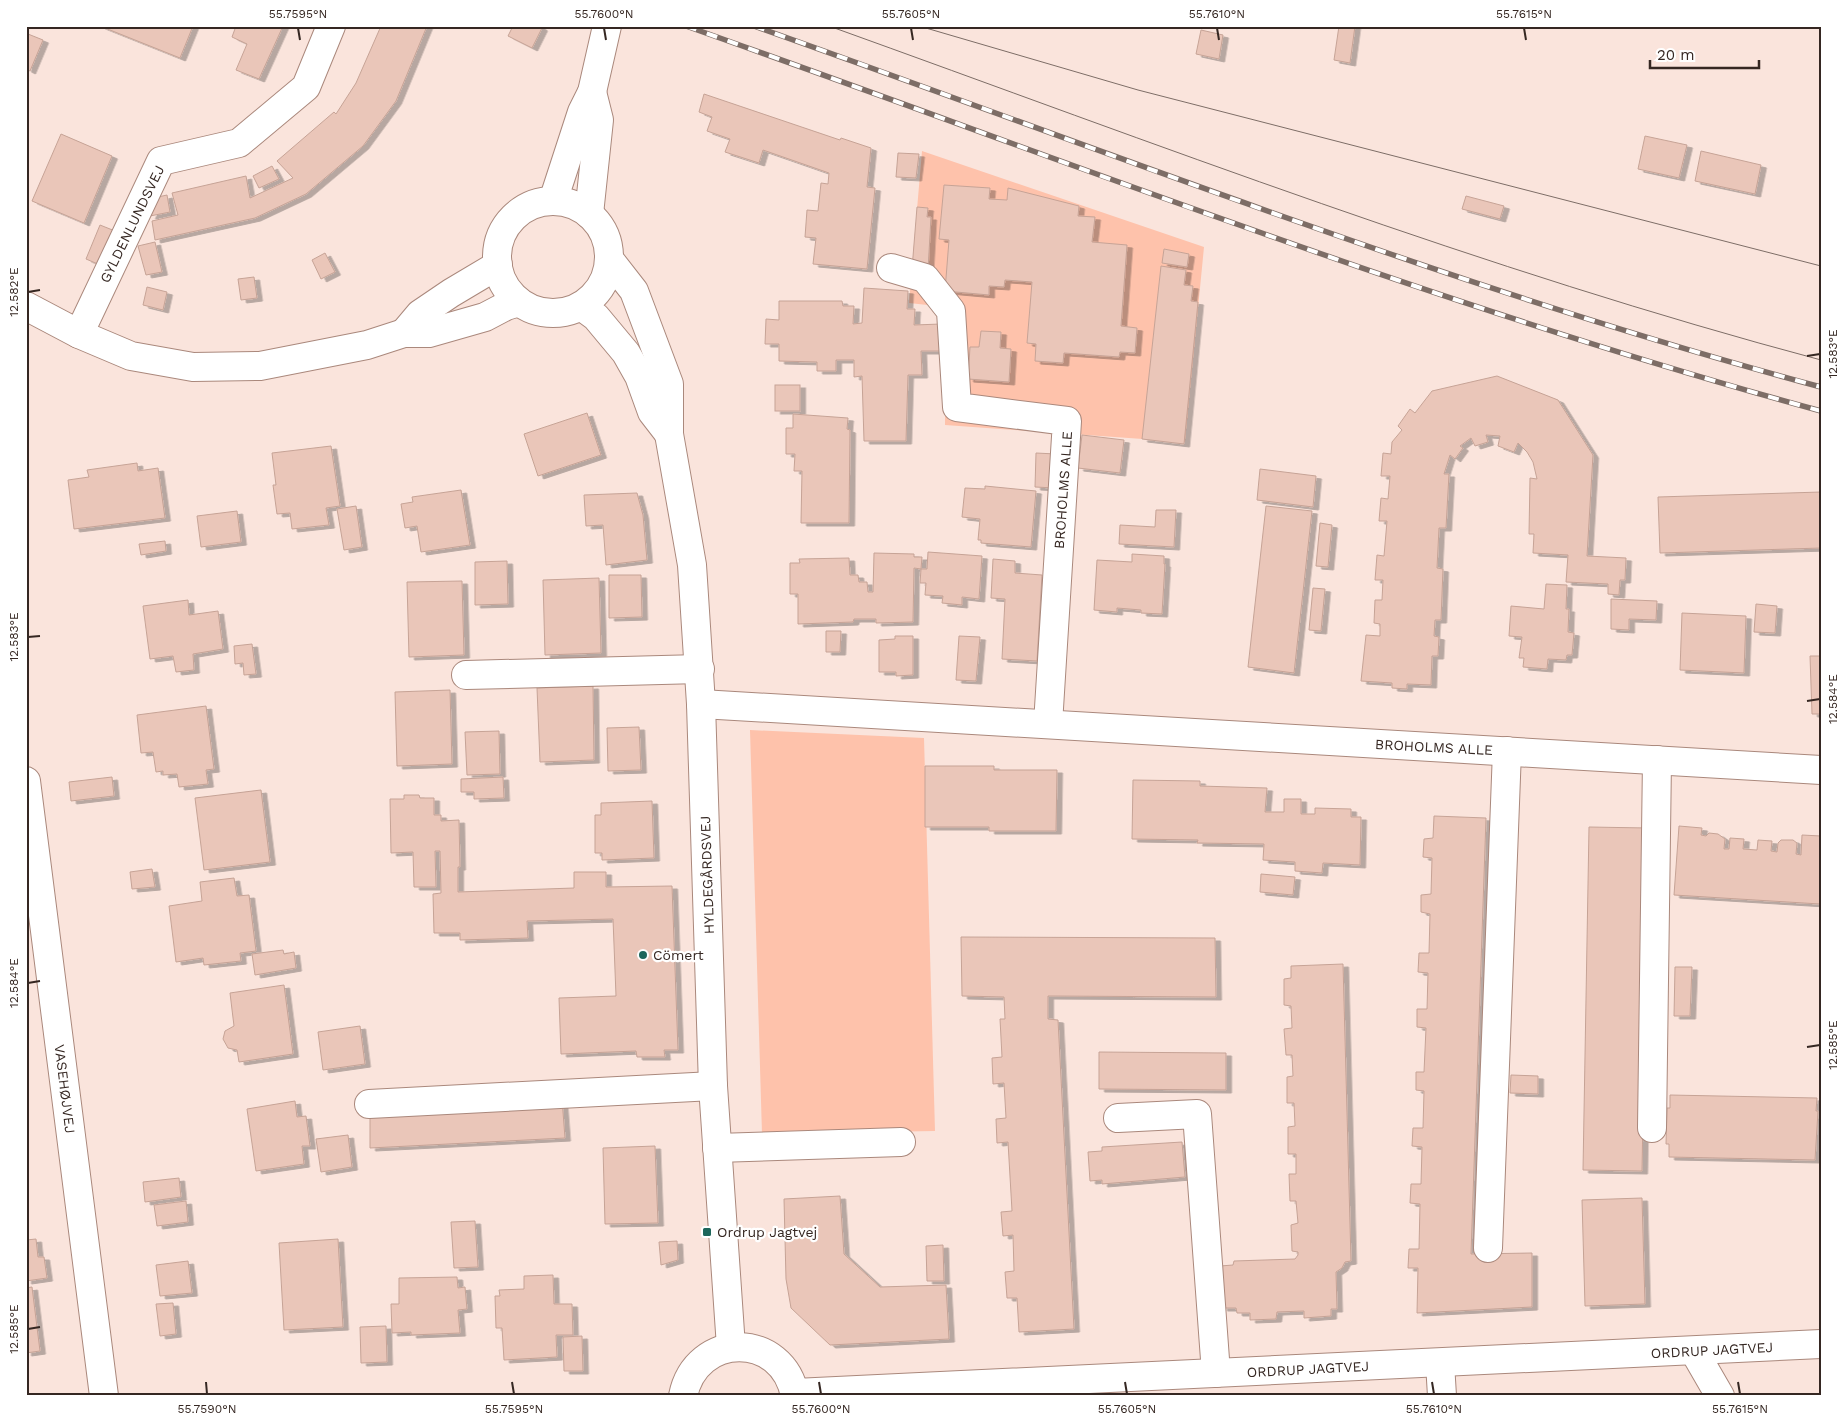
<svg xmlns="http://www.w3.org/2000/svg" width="1847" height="1422" font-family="'Work Sans',sans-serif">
<defs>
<filter id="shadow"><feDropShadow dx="5.5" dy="3" stdDeviation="0" flood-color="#0004"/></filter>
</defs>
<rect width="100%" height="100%" fill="#fae4dc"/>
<!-- green -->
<g fill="#fec2ab">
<path d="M922 151 1204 247 1185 442 945 425 946 307 909 303Z"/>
<path d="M750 730 924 738 935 1131 762 1134Z"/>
</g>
<!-- building -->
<g fill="#eac6b9" stroke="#c6a396" filter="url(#shadow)">
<path d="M100 26H193L180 58Z"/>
<path d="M236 26H283L259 79 236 70 247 44 232 37Z"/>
<path d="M381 26H427L396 101 363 146 306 194 255 218 155 240 152 221 178 215 172 193 246 176 250 198 293 178 277 161 334 112 336 114 356 83Z"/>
<path d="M513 26H539L542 28 532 48 508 36Z"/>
<path d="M1339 26H1355L1350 63 1334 60Z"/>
<path d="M1201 30 1223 35 1219 59 1196 54Z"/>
<path d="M28 34 43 40 30 71 26 69Z"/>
<path d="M704 94 840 140 841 138 871 148 867 187 875 188 867 269 813 264 816 238 805 237 807 210 818 211 821 183 828 184 829 173 763 150 759 163 725 152 730 139 707 131 712 117 699 112Z"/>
<path d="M61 134 112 156 84 223 32 201Z"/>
<path d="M1645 136 1687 145 1679 178 1638 169Z"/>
<path d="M1701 151 1761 165 1755 194 1695 181Z"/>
<path d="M898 153 919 154 916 178 896 177Z"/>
<path d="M272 166 279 179 259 188 253 176Z"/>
<path d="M944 185 990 188 989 199 1007 200 1008 188 1079 206 1078 216 1095 217 1092 242 1127 245 1121 326 1137 328 1135 353 1120 352 1119 357 1064 353 1063 363 1035 361 1036 344 1027 343 1032 282 1005 280 1004 287 989 286V295L945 291 949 240 939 239Z"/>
<path d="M167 195 170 212 150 216 158 197Z"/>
<path d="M1466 196 1504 206 1500 219 1462 209Z"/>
<path d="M917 207 928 208 927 217H931L928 270 912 269Z"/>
<path d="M100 225 120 233 105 267 86 259Z"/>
<path d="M155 242 162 272 146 275 138 246Z"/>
<path d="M1164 249 1189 254 1187 267 1162 263Z"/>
<path d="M325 253 335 272 321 279 312 260Z"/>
<path d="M1161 266 1186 270 1184 285 1193 286 1191 301 1198 302 1184 444 1142 439Z"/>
<path d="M254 277 257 298 241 300 238 279Z"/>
<path d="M147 287 167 292 163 310 143 305Z"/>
<path d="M864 288 908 291 907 309H915L914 325 941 324V351H921L922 375H908L906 441H864L862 376 854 377V360H836V371H817V362L779 361V344H765L766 319 779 320V301H842L843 306H854L853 324 862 323Z"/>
<path d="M981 331 1001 332 1000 348 1011 349 1009 382 968 379 970 347H979Z"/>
<path d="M1497 376 1558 400 1593 455 1587 556 1626 558 1625 580H1620L1619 595 1608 594V584L1566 582 1568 555 1533 553 1534 534H1529L1530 478 1537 479 1533 462 1527 452 1518 443 1514 452 1498 446 1500 436 1486 435 1488 442 1475 446 1471 438 1460 446 1463 448 1455 459 1450 455 1444 474H1449L1446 528H1439L1437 568 1443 569 1441 620H1435L1434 636 1439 637 1438 656H1432L1431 685 1407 684V689L1392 688V683L1361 681 1366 635 1380 636V624L1374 623 1375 600H1382L1383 580H1375L1377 555 1384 556 1387 521H1379L1381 498 1388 499 1390 476H1381L1383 453 1391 454 1392 442 1402 430 1398 426 1410 409 1415 413 1432 391Z"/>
<rect x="775" y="385" width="25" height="26"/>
<path d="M587 413 601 455 538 476 524 434Z"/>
<path d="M793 414 848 418 847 429 850 430 849 523H801L802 471H794L795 454H786V428H793Z"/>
<path d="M1082 435 1124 440 1120 473 1078 468Z"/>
<path d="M331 446 340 506 326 508 329 525 292 529 290 513 277 514 273 485H276L272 453Z"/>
<path d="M1036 453 1056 454 1055 488 1035 487Z"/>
<path d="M137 463 138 471 158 468 165 518 74 529 68 480 89 477 87 470Z"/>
<path d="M1260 469 1316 476 1313 507 1257 500Z"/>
<path d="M985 486 1036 491 1031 547 981 543V540H978L980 519 962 517 965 488 985 489Z"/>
<path d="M461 490 470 545 421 552 417 526 405 528 401 504 413 502 412 497Z"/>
<path d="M1821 492V548L1660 553 1658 497Z"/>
<path d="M637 493 643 515 647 560 606 565 603 525 586 526 584 495Z"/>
<path d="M356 506 362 547 344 550 337 509Z"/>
<path d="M1266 506 1312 511 1294 673 1248 667Z"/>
<path d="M1156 510H1176L1174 547 1119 544 1120 525 1155 527Z"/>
<path d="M237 511 241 542 201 547 197 516Z"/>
<path d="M1320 523 1332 525 1328 567 1316 566Z"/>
<path d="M165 541 166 551 141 555 139 544Z"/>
<path d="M928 552 982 556 979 599 962 597V605L942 603 943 596 925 595 926 583H920L921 569H927Z"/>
<path d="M874 553 914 554V557H922L921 569 914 568 913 622 876 623V619H854L853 622 798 624V594H790V563H800L799 559 849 558 850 575H858L859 582H867L868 592H873Z"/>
<path d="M1132 554 1164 556V564H1165L1162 614 1141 613V610L1117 608V612L1094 610 1097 560 1132 562Z"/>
<path d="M993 559 1015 561V573L1042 575 1037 661 1002 659 1005 599 991 598Z"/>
<path d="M507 561 508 604 475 605V562Z"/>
<path d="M609 575H641L642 617 609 618Z"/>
<path d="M599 578 601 653 545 655 543 580Z"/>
<path d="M462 581 464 655 409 657 407 582Z"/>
<path d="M1546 584 1567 585 1566 609H1569L1568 632 1574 633 1572 655H1567L1566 660 1548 659 1547 669 1523 667 1524 658H1519L1522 637 1509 636 1511 606 1544 609Z"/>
<path d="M1313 588 1325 589 1321 631 1309 630Z"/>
<path d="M1611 599 1657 601 1656 620 1629 619V630L1611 629Z"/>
<path d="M188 600 189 615 218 611 223 649 193 654 194 670 176 672 173 656 150 659 143 606Z"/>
<path d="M1756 604 1777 606 1775 633 1754 632Z"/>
<path d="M1682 613 1746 616 1744 673 1680 670Z"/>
<path d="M826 631H841L840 652H826Z"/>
<path d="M895 636H913V675L896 676V672H879V640L895 639Z"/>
<path d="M959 636 980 637 976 681 956 680Z"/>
<path d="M252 644 256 674 244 675 243 663 235 664 234 646Z"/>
<path d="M1810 656H1821V714H1812Z"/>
<path d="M593 686 594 760 540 762 537 688Z"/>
<path d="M450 690 452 764 397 766 395 692Z"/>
<path d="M206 706 214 769 206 770 208 784 179 787 177 774 163 775V771L156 772 153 752 141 753 137 715Z"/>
<path d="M639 727 641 770 608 771 607 728Z"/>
<path d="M499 731 500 774 467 775 465 732Z"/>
<path d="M925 766H994V770H1057L1056 831H989V827H925Z"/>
<path d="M112 777 114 796 71 801 69 782Z"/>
<path d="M503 777 504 798 474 799V792H461V779Z"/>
<path d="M1133 780 1200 781V786L1267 788 1265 812H1284V799H1301V814H1315V808L1351 809V817H1361L1360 865 1323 863 1322 873 1295 871V862L1263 860 1264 844 1197 843 1198 840 1132 839Z"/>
<path d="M261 790 270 862 204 870 195 798Z"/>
<path d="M404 795H419L420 798H434V815H441V821L459 820 460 867H458V892L574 888V872H606V887L672 886 678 1050H664L665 1057H637L636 1051 561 1054 559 998 616 996 613 919 527 921 528 938 460 940V933H434L433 894 441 893 440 851H435L436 887H414L413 852 391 853 390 799H404Z"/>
<path d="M652 801 654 858 602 860V853H595V815H601V803Z"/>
<path d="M1434 816 1486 818 1471 1254 1532 1253V1307L1417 1313 1418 1268H1408L1409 1249H1419L1420 1204 1410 1203 1411 1184H1421L1422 1147 1412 1146 1413 1128H1423L1424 1091 1416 1090V1072H1424L1426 1028 1417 1027V1009H1427L1428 973 1418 972 1419 953H1429L1430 914 1421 912V895L1431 894 1432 858 1423 857 1424 839 1433 838Z"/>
<path d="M1679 826 1702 828 1701 835 1706 836 1709 833 1718 834 1725 839 1724 849H1729L1730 838 1744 839 1743 849 1757 850 1758 840 1772 841 1771 851 1777 852 1778 843 1781 840H1793L1797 843 1796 854 1801 855 1802 835 1821 836 1820 904 1674 895Z"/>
<path d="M1589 827 1648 828 1642 1171 1583 1170Z"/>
<path d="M152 869 155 887 132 889 130 872Z"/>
<path d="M1261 874 1295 877 1293 895 1260 892Z"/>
<path d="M234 878 237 896 249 895 256 951 240 953 241 961 204 965 203 958 176 962 169 906 202 901 200 882Z"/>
<path d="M961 937 1215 938 1216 997 1048 996V1019L1058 1020 1074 1329 1019 1332 1017 1298H1007L1005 1272 1014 1271 1013 1235 1003 1236 1001 1212 1012 1211 1008 1142 997 1143 996 1119 1006 1118 1004 1083 993 1084 992 1058 1002 1057 1000 1019H1005L1004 997 962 996Z"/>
<path d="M283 950 284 954 294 952 296 968 255 975 252 954Z"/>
<path d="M1343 964 1351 1261 1345 1262 1342 1268 1336 1272 1337 1309H1331V1316L1304 1318V1311L1277 1312 1276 1319 1250 1320V1313H1237L1236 1308H1222L1220 1266 1233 1265 1234 1261 1295 1259 1298 1255V1252L1292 1251 1291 1225 1298 1223 1296 1201H1290L1289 1174H1296V1154H1288V1127L1295 1126 1294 1103H1287V1077L1293 1076 1292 1055H1286L1284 1029 1292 1028 1291 1006 1284 1005V979L1291 978V966Z"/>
<path d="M1675 967H1692L1690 1016H1674Z"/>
<path d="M284 985 293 1054 239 1062 237 1050 228 1048 223 1039 225 1031 234 1026 230 993Z"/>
<path d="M360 1026 365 1064 323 1070 318 1032Z"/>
<path d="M1099 1052 1226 1053V1090L1099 1089Z"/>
<path d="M1511 1075 1538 1076V1094L1510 1093Z"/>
<path d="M1670 1095 1817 1098 1816 1111H1818L1815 1160 1669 1157V1144H1666L1667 1108H1670Z"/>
<path d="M562 1099 565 1138 370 1148V1114Z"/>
<path d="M295 1101 297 1117 306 1116 310 1146H302L304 1164 256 1171 247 1109Z"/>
<path d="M348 1135 352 1167 321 1172 316 1139Z"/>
<path d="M1182 1142 1185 1177 1102 1184V1180L1090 1181 1088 1152 1102 1151V1147Z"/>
<path d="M655 1146 658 1223 605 1224 603 1148Z"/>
<path d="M179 1178 181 1197 145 1202 143 1182Z"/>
<path d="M840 1196 844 1254 880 1287 946 1285 949 1339 830 1345 791 1308 786 1279 784 1199Z"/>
<path d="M1642 1198 1645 1304 1585 1306 1582 1200Z"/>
<path d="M186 1201 188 1222 157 1226 154 1205Z"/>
<path d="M475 1221 478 1267 454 1268 451 1222Z"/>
<path d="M36 1239 38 1257H44L47 1278 26 1281V1240Z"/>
<path d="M338 1239 343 1327 284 1330 279 1243Z"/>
<path d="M677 1241 678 1260 661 1265 659 1242Z"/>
<path d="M943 1245 944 1281H927L926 1246Z"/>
<path d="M188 1261 192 1293 160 1296 156 1265Z"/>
<path d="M553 1275 554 1304H572L573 1335H556L557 1357 504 1360 502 1328H496L495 1296H500L499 1290 524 1289V1276Z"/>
<path d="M457 1277 458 1288 465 1287 467 1309 458 1310 460 1333 411 1335V1332L392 1333 391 1304H399V1278Z"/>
<path d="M32 1287 40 1351 26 1353V1288Z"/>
<path d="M173 1303 176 1334 160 1336 156 1304Z"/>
<path d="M386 1326 387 1362 361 1363 360 1327Z"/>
<path d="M582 1336 583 1371H564L563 1337Z"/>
</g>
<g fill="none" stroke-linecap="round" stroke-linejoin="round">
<!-- minor casing -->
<g stroke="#aa887c" stroke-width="30">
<g id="minor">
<circle cx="553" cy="257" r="56"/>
<path d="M553 201 582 112 592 92 607 26"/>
<path d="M589 214 599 120 592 92"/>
<path d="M609 259 634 291 669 384V434L692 565 701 704 713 1086 731 1347"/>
<path d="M891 268 925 278 951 311 957 407 1067 421 1048 724"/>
<path d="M26 306 79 334 131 356 193 367 260 366 367 345 404 333H429L485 317 506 306 519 302"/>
<path d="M581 306 596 317 626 353 639 376 652 412 669 434"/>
<path d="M404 333 420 314 451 293 498 265"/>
<path d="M79 334 161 161 239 143 306 87 331 26"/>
<path d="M466 675 700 669"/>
<path d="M701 704 1821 770"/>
<path d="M26 781 104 1396"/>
<path d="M369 1104 713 1086"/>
<path d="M1118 1118 1197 1114 1216 1373"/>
<path d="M1652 1128 1657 760"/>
<path d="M717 1148 901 1142"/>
<path d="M1488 1248 1507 751"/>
<path d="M1694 1351 1720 1396"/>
<path d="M1440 1363 1442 1396"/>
<path d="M795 1393 1821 1344"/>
<path d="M683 1396C696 1331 783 1331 795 1396"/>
</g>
</g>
<!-- minor -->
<use href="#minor" stroke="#fff" stroke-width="28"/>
<!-- tram -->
<g stroke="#7d6d66" stroke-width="1">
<path d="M829 26C1157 144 1483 270 1821 360"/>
<path d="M919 26 1138 90 1821 266"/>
</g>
<!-- rail casing -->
<g stroke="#7d6d66" stroke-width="5.5">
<g id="rail">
<path d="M686 26C1063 159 1435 306 1821 411"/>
<path d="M754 26C1108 151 1458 290 1821 387"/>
</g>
</g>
<!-- rail -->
<use href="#rail" stroke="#fff" stroke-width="4" stroke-dasharray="11" stroke-linecap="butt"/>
</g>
<!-- ticks -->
<path fill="none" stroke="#352722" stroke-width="2" d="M298 28 300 40M604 28 606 40M911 28 913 40M1217 28 1219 40M1524 28 1526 40M28 292 40 290M1807 356 1820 354M28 637 40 636M1807 701 1820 699M28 983 40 981M1807 1047 1820 1045M28 1329 40 1327M206 1382 207 1394M512 1382 514 1394M819 1382 821 1394M1125 1382 1127 1394M1432 1382 1434 1394M1738 1382 1740 1394"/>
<!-- markers -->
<g fill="#1d665b" stroke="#fff" stroke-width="2">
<circle cx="643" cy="955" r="5"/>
<rect x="702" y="1227" width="10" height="10" rx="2.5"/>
</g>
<g text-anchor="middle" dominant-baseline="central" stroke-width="4.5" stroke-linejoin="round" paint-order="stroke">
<!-- street labels -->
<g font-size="14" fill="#352722" stroke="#fff">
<text transform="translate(132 224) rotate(-64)">GYLDENLUNDSVEJ</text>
<text transform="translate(1063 490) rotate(-86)">BROHOLMS ALLE</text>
<text transform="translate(1434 747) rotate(3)">BROHOLMS ALLE</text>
<text transform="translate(707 875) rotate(-92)">HYLDEGÅRDSVEJ</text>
<text transform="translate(65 1089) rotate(83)">VASEHØJVEJ</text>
<text transform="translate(1712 1350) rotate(-3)">ORDRUP JAGTVEJ</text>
<text transform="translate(1308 1369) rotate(-3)">ORDRUP JAGTVEJ</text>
</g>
<!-- poi labels -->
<g font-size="14" fill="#352722" stroke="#fff" text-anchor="start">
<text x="653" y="955">Cömert</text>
<text x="717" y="1232">Ordrup Jagtvej</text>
</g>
</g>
<!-- border -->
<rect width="1847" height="1422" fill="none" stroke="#ffffff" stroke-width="55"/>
<!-- scale -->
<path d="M1650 60v8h109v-8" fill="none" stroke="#352722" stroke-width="2.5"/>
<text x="1657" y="60" font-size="15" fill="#352722" stroke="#ffffff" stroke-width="4" paint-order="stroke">20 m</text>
<rect x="28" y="28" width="1792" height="1366" fill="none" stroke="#352722" stroke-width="2"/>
<g font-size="12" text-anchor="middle" fill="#352722">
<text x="298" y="18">55.7595°N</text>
<text x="604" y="18">55.7600°N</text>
<text x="911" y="18">55.7605°N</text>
<text x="1217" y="18">55.7610°N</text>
<text x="1524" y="18">55.7615°N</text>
<text transform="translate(14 292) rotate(-90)" y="4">12.582°E</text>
<text transform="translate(1833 354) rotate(-90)" y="4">12.583°E</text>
<text transform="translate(14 637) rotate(-90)" y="4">12.583°E</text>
<text transform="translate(1833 699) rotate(-90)" y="4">12.584°E</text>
<text transform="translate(14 983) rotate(-90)" y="4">12.584°E</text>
<text transform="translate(1833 1045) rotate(-90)" y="4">12.585°E</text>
<text transform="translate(14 1329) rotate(-90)" y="4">12.585°E</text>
<text x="207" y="1413">55.7590°N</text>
<text x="514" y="1413">55.7595°N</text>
<text x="821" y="1413">55.7600°N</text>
<text x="1127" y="1413">55.7605°N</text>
<text x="1434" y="1413">55.7610°N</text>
<text x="1740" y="1413">55.7615°N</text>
</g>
</svg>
